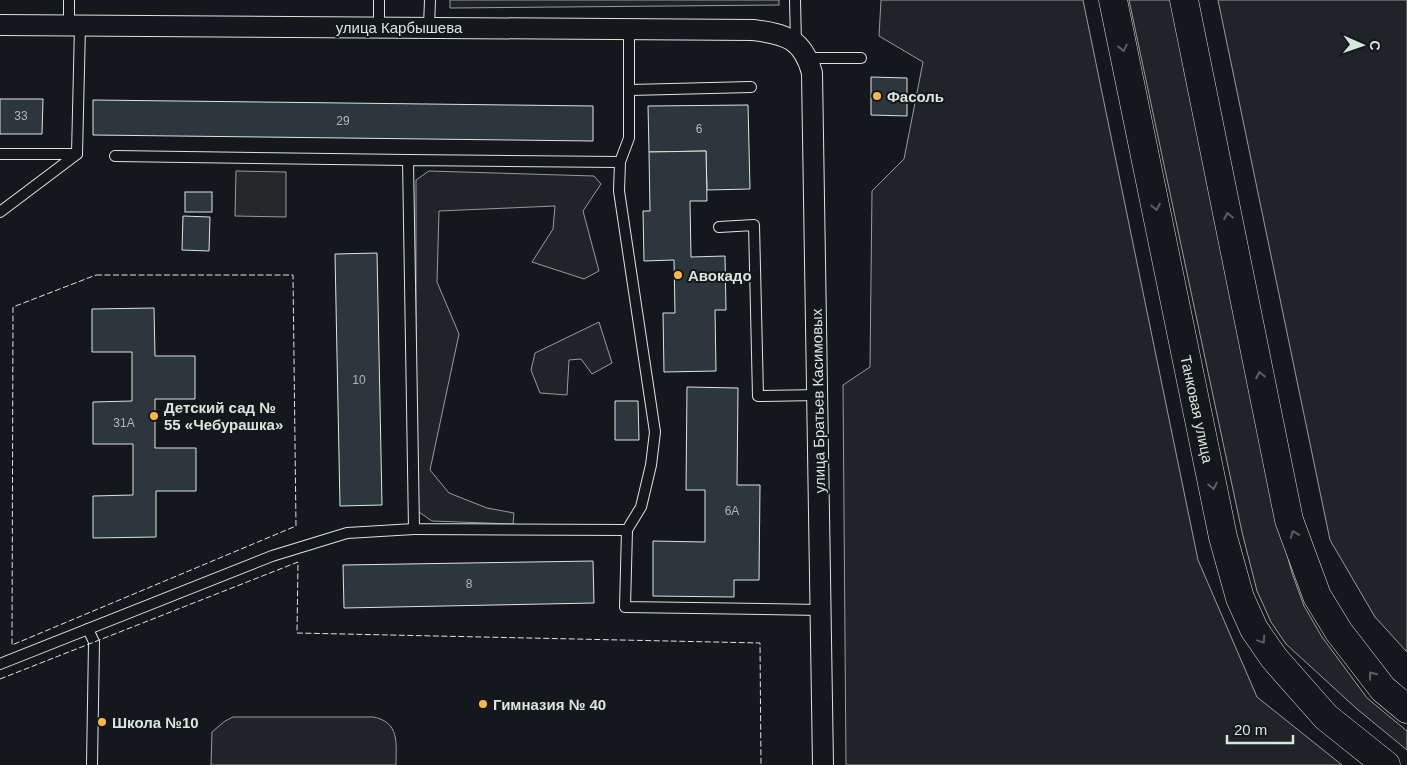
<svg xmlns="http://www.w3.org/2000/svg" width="1407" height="765" font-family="Helvetica,sans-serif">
<rect width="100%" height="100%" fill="#14181c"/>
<!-- green -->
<g fill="#202428" stroke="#939e99">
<path d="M450 0H779V5L450 8Z"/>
<path d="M881 0H1083L1198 560 1257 697 1342 765H846L843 385 870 367 872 191 904 159 923 62 879 36Z"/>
<path d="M1129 0H1171L1278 521 1292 573 1304 606 1322 637 1367 698 1407 731V750L1357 709 1286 644 1271 622 1257 591 1242 532Z"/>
<path d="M1218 0H1407V652L1375 617 1330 540Z"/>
<path d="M429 171 594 176 601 184 583 211 599 271 584 279 532 262 553 229 555 206 439 211 437 282 459 334 430 470 449 493 487 508 514 513 513 524 432 521 416 510V180Z"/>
<path d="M599 322 612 363 592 374 581 359 569 360 567 395 540 393 531 370 535 353Z"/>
<path d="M233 717H373C400 722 396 743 396 765H211L212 732 225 721Z"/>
</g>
<!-- parking -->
<path fill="#24282b" stroke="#939e99" d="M236 171 286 172V217L235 216Z"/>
<!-- building -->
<g fill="#2c363c" stroke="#d8e6dc">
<path d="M871 77 907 78V116L871 115Z"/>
<path d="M0 99H43L42 134H0Z"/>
<path d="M93 100 593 106V141L93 135Z"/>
<path d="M748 105 750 189 707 190 706 151 649 152 648 106Z"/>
<path d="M706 151 707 201H690L691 257 725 256 726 310H715L716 371 664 372 663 313H675L674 260 644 261 643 211H650L649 152Z"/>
<rect x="185" y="192" width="27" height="20"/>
<path d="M183 216 210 217 209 251 182 250Z"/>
<path d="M377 253 382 505 340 506 335 254Z"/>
<path d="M154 308 155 356H195V399H155V448H196V491H156V537L93 538V496L133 495V444H93V402L132 401V352H92V309Z"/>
<path d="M687 387 738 388 737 485H760L759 580H734V597L653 596V541L705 542V490H686Z"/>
<path d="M615 401H638L639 440H615Z"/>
<path d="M593 561 594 603 344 608 343 565Z"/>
</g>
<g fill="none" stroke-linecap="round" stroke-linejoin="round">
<!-- service casing -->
<g stroke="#d8e6dc" stroke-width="12">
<g id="service">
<path d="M795 0 796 42"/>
<path d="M69 26V0"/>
<path d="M379 26V0"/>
<path d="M429 26 430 0"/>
<path d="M629 29V138L620 162 619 191 655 432 651 465 641 507 627 530 625 607 822 610"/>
<path d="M808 58H861"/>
<path d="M630 90 751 87"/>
<path d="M0 154H77"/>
<path d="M115 156 408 160"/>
<path d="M620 162 408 160 414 529 627 530"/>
<path d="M0 212 77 154 80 26"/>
<path d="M719 227 754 225 758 396 818 395"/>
<path d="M88 629 94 642 92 765"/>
<path d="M0 664 272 556 347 533 414 529"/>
</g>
</g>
<!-- minor casing -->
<g stroke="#d8e6dc" stroke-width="22">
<path id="minor" d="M0 25 753 30C786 34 803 39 812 73L823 765"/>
</g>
<!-- secondary casing -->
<g stroke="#d8e6dc" stroke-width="29">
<g id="secondary">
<path d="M1113 0 1223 537 1240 598 1254 629 1274 658 1326 717 1386 765"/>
<path d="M1184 0 1289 520 1317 596 1339 632 1383 689 1407 709"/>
</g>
</g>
<!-- service -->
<use href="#service" stroke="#14181c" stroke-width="10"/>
<!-- minor -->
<use href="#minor" stroke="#14181c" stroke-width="20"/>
<!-- secondary -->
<use href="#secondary" stroke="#14181c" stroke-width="28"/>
<!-- fence -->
<g stroke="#d8e6dc" stroke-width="1" stroke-dasharray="6 2.5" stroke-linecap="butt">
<path d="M96 275H293L296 526 12 645 13 307Z"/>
<path d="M0 679 298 562 297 633 760 643 761 765"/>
</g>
</g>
<!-- one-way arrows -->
<defs><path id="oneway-chevron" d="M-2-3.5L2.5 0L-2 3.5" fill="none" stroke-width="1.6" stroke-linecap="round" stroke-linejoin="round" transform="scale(1.25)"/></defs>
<g stroke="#59605f">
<use href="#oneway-chevron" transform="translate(1123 48) rotate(78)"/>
<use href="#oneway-chevron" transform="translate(1156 207) rotate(78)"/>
<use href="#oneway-chevron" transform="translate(1228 216) rotate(-101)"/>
<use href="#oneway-chevron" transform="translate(1260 375) rotate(-101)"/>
<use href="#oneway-chevron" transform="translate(1213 486) rotate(78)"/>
<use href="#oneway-chevron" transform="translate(1294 534) rotate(-110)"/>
<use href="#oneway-chevron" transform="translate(1262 640) rotate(56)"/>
<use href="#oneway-chevron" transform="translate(1372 675) rotate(-128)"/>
</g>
<!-- markers -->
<g fill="#ffb74d" stroke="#14181c" stroke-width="2">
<circle cx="877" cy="96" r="5"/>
<circle cx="678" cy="275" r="5"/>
<circle cx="154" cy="416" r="5"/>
<circle cx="483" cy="704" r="5"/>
<circle cx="102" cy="722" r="5"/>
</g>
<g text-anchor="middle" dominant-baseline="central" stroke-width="4" stroke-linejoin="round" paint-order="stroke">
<!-- number labels -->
<g font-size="12" fill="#adbab4">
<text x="21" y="116">33</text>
<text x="343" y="121">29</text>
<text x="699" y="129">6</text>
<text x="359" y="380">10</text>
<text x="124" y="423">31А</text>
<text x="732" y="511">6А</text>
<text x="469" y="584">8</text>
</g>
<!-- street labels -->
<g font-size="15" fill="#d8e6dc" stroke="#14181c">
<text x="399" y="27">улица Карбышева</text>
<text transform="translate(818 401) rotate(-91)">улица Братьев Касимовых</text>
<text transform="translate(1197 409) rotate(78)">Танковая улица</text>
</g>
<!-- poi labels -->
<g font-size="15" font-weight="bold" fill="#d8e6dc" stroke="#14181c" text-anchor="start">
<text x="887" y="96">Фасоль</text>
<text x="688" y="275">Авокадо</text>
<text x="164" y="407">Детский сад №<tspan x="164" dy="17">55 «Чебурашка»</tspan></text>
<text x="493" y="704">Гимназия № 40</text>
<text x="112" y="722">Школа №10</text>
</g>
</g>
<!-- north arrow -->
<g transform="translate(1362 45) rotate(92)" stroke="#14181c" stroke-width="4" paint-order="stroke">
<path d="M0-4L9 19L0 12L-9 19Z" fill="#d8e6dc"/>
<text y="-8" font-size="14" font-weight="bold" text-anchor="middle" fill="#d8e6dc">С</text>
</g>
<!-- scale -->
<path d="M1227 735v8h66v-8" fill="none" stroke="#d8e6dc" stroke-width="2.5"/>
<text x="1234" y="735" font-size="15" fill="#d8e6dc" stroke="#14181c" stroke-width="4" paint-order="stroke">20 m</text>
</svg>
